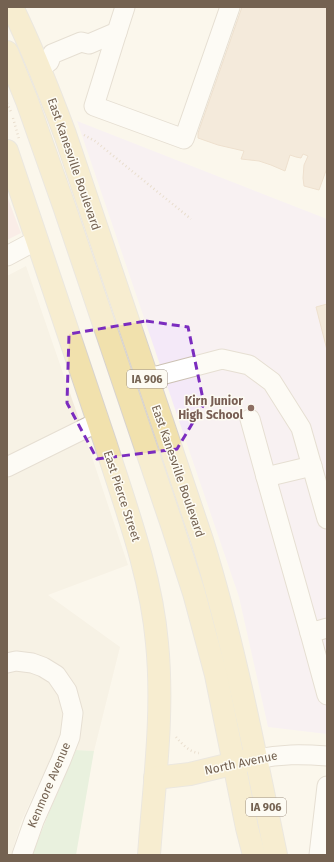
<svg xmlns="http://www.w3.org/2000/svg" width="334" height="862" font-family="'Fira Sans',sans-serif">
<rect width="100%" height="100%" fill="#fbf7ec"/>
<!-- residential -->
<path fill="#f2eadb" d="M26 266 92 457 128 565 48 595 120 647 94 751 55 749 21 822 11 855H7V276Z"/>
<!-- education -->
<path fill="#f4e9f8" d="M77 121 327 219V734L268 727 239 597Z"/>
<!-- medical -->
<path fill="#f8e1e1" d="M7 196 21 233 7 240Z"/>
<!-- green -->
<path fill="#d3e8cc" d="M76 750 94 751 76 855H32L48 815Z"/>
<!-- building -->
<g fill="#ebd9c5" stroke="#dec4a9">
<path d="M242 7H327V168L319 190 304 186 303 178 304 165 308 156 303 154 301 158 296 157 290 155 285 171 271 165 259 161 241 159 244 151 218 145 198 138V133Z"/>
<path d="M327 304V350L316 307Z"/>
</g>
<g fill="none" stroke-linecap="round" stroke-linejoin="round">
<!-- minor casing -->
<g stroke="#ccc1b3" stroke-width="21">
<g id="minor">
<path d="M117 32 94 106 184 139 230 7"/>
<path d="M49 62 52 54 81 42 89 44 117 32 125 7"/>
<path d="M7 256 37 240"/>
<path d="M147 378 161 375 222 359 249 365 272 382 301 428 327 519"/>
<path d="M250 419 266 477"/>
<path d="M312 466 266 477 310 633 327 628"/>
<path d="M7 467 98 422"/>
<path d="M310 633 327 695"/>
<path d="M7 663 16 661 32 663 43 667 56 675 67 691 73 713 70 737 61 760 34 821 22 855"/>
<path d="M256 759C281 754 301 754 327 756"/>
<path d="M319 855 327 786"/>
</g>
</g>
<!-- major casing -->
<g stroke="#d8d3ce" stroke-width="24">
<g id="major">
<path d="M12 7C32 48 49 91 65 134L202 540C234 643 254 749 276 855"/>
<path d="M7 52 27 101 64 206 172 525 194 593 216 675 241 798 247 828 254 855"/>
<path d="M7 151C40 248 73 345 105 442 126 508 151 574 157 643 164 714 154 785 149 855"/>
<path d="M155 778 190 774 248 760"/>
</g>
</g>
<!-- path -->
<g stroke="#d3bfa9" stroke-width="2.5" stroke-dasharray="1 3" stroke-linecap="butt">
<path d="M7 103 12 114"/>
<path d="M13 118 19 139"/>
<path d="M84 135 95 141 191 219"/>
<path d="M176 737C182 744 189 752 199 753"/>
</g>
<!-- minor -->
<use href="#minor" stroke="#fff" stroke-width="19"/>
<!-- major -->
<use href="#major" stroke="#f1e1ad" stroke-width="22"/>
</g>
<!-- marked area -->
<path d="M0 0H334V862H0ZM146 321 188 327 204 404 177 449 97 459 67 403 69 334Z" fill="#fbf7ec" fill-opacity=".55" fill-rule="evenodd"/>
<path fill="none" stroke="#7b2cbf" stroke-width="3" stroke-dasharray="8 5" stroke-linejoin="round" d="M146 321 188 327 204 404 177 449 97 459 67 403 69 334Z"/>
<!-- markers -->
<circle fill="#8d6e63" stroke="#fdfbf3" stroke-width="1.5" cx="251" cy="408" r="4"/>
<g text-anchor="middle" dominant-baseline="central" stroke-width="3" stroke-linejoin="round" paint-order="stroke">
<!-- shield labels -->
<g fill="#fdfbf3" stroke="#9d9082" stroke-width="1">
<rect x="127" y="370" width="40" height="18" rx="3"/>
<rect x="246" y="798" width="40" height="18" rx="3"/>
</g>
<g font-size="11" font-weight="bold" fill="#746251">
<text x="147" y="379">IA 906</text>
<text x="266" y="807">IA 906</text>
</g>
<!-- street labels -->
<g font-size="12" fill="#746251" stroke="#fdfbf3">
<text transform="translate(74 164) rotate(71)">East Kanesville Boulevard</text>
<text transform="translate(178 471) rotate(71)">East Kanesville Boulevard</text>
<text transform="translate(122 496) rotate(72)">East Pierce Street</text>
<text transform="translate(241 763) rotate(-12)">North Avenue</text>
<text transform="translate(49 785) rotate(-67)">Kenmore Avenue</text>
</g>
<!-- education labels -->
<g font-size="12" font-weight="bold" fill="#785e54" stroke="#fdfbf3" text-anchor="end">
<text x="243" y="401">Kirn Junior<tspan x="243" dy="14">High School</tspan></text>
</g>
</g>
<!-- border -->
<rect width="334" height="862" fill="none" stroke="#746251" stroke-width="16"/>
</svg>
